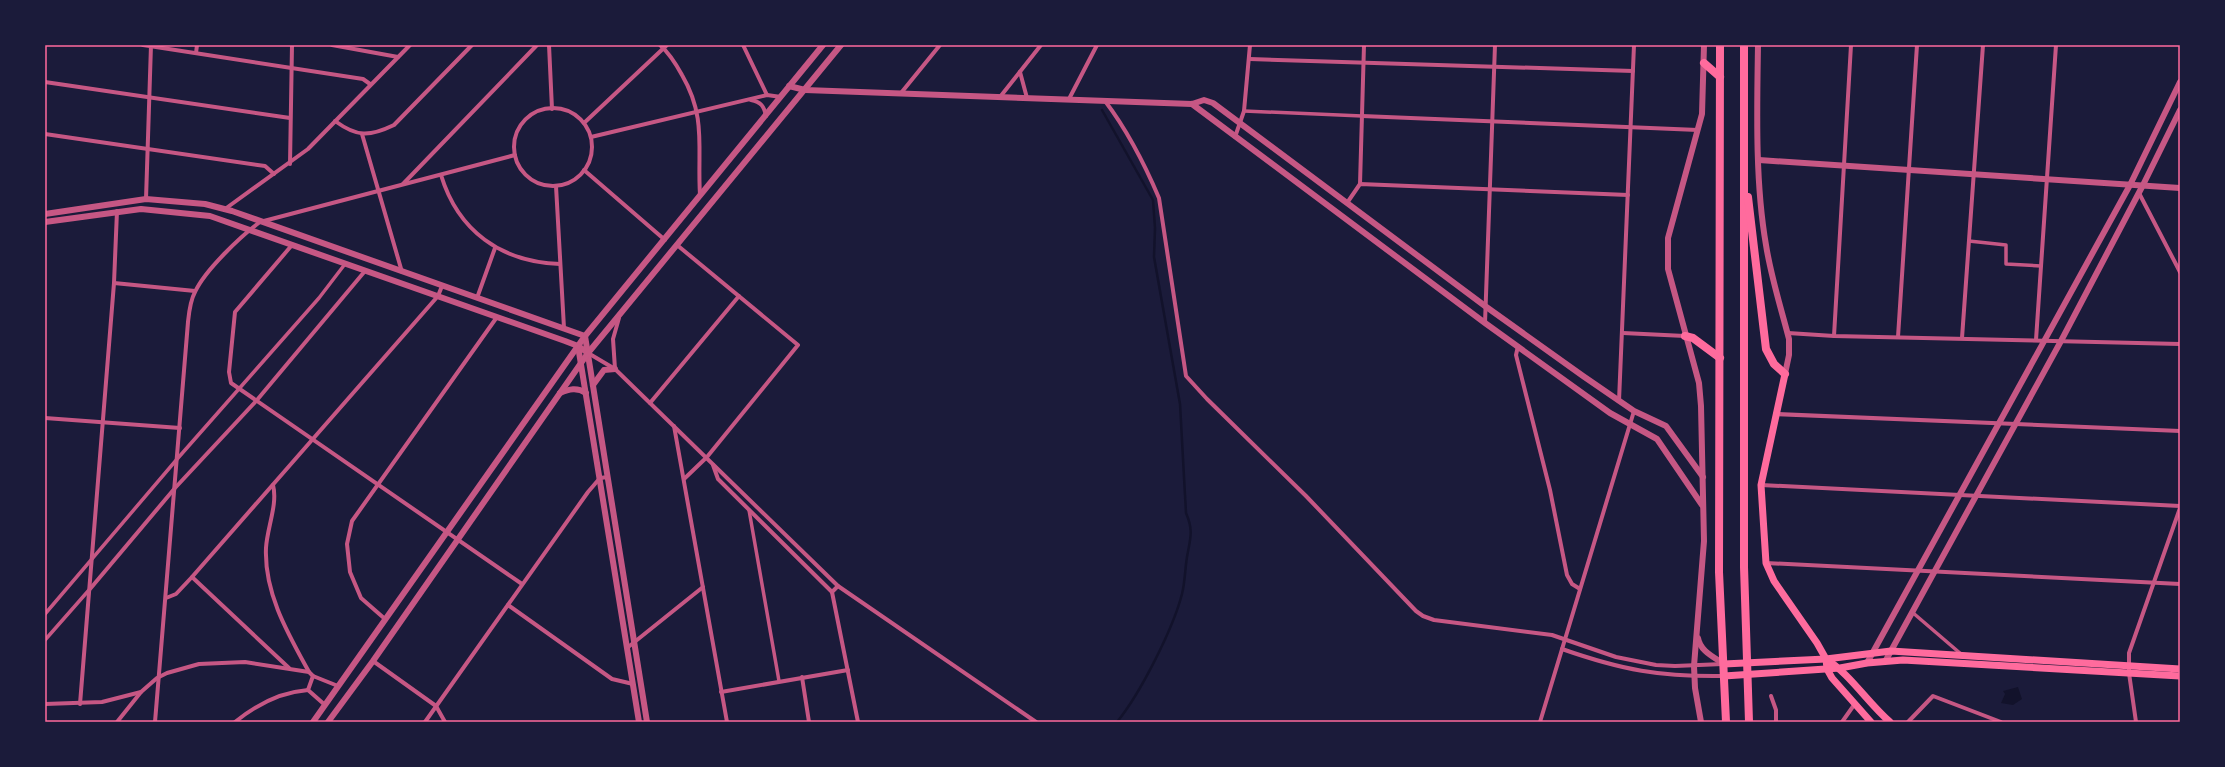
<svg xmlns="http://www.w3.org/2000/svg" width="2225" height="767" font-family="Ubuntu,sans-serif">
<rect width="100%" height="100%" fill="#1b1b3a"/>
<!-- water -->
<path fill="#12122b" d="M2018 687 2022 699 2013 705 2001 703 2005 694 2003 691Z"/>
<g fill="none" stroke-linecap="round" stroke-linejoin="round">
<!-- stream -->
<path stroke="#12122b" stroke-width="2.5" d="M1102 110 1153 200 1155 228 1154 257 1180 404 1186 513C1194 531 1190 539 1187 557 1185 569 1185 582 1182 594 1173 629 1140 694 1117 722"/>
<!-- pedestrian -->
<g stroke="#c65784" stroke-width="3.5">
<path d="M1244 111 1362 116"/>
<path d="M1969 241 2006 245V264L2041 266"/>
<path d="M749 510 779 681"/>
<path d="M1912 612 1961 654"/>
<path d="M45 614 178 458 319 298 345 264"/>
<path d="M45 640 89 590"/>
</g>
<!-- minor -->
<g stroke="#c65784" stroke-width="4">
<path d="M143 45 363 79 370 84"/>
<path d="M332 45 398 57"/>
<path d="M549 45 552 109"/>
<path d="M660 45C669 53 676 64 682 75 707 118 697 149 700 195"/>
<path d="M743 45 767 95"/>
<path d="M196 53 197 45"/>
<path d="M1250 59 1633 71"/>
<path d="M1020 72 1027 98"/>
<path d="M45 82 290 118"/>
<path d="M901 93 940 45"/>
<path d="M1000 97 1041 45"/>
<path d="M1069 99 1097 45"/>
<path d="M751 100C761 102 764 106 766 116"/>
<path d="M1105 101C1127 130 1145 165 1159 198L1186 376 1207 399 1306 496 1416 611 1423 616 1434 620 1552 635 1616 657 1656 665 1675 666 1723 664"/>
<circle cx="553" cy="147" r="39"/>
<path d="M1362 116 1698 130"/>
<path d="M335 121C357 137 369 137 394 125L472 45"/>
<path d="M584 123 667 45"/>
<path d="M45 134 265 166 274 174"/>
<path d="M362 134 402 272"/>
<path d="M591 137 767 95 781 97"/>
<path d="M1235 137 1244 111 1250 45"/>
<path d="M290 164 292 45"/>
<path d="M584 170 665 240"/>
<path d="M441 175C458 231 501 262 560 264"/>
<path d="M403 184 537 45"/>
<path d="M1360 184 1364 45"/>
<path d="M556 186 564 328"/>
<path d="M2139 193 2180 272"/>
<path d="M146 199 151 45"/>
<path d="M1347 203 1360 184 1628 195"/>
<path d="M225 209 308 149 410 45"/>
<path d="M292 245 235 312 229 372 231 383 522 584"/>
<path d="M677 245 798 345 707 457 684 479"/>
<path d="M114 283 195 291"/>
<path d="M477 298 495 248"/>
<path d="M1485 323 1495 45"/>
<path d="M1623 333 1685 336"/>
<path d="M1788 333 1834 336 2180 344"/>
<path d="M1834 336 1851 45"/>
<path d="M1898 337 1917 45"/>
<path d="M1962 338 1983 45"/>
<path d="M2036 340 2056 45"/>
<path d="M1518 346 1516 355 1550 490 1567 575 1572 584 1580 589"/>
<path d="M588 353 615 369 838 586 1036 722"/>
<path d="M615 369 613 339 619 318"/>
<path d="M1619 401 1634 45"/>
<path d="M650 403 739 296"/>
<path d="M1775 414 2180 431"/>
<path d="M45 418 180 428"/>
<path d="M674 426 727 722"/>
<path d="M713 465 718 479 832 592"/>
<path d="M273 485C278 504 267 528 266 548 264 593 288 634 309 672"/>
<path d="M1761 485 2180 506"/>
<path d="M1766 563 2180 584"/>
<path d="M192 577 289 668"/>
<path d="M838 586 832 592 858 722"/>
<path d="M90 589 175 488 257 400 365 271"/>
<path d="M166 598 176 594 192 577 438 296 442 286"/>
<path d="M508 605 612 679 633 684"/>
<path d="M385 619 361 598 350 572 347 544 352 521 497 317"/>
<path d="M627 648 703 587"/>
<path d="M1562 649C1622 670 1660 677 1724 676"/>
<path d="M373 661 436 706 445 722"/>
<path d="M802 677 809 722"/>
<path d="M721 692 848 670"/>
<path d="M1771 696 1776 710V722"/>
<path d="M45 704 102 702 141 692 157 678 167 673 199 664 245 662 309 672 313 676"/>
<path d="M80 704 114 283 117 211"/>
<path d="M325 705 308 690 313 676 338 686"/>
<path d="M117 722 141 692"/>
<path d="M155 722 188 322C189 312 190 301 195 292 205 270 241 236 260 222L515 155"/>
<path d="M235 722C256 705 281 692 308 690"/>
<path d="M425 722 588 492 600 478 608 477"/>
<path d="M1540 722 1634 411"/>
<path d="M1842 722 1854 705"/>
<path d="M1908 722 1933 696 2001 722"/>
<path d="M2136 722 2129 673V653L2180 508"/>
</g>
<!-- tertiary -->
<g stroke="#c65784" stroke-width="6">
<path d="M1758 45C1757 109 1755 182 1766 245 1771 277 1781 308 1789 339V355L1785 374"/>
<path d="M789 86 805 90 1192 104 1204 100 1213 103 1485 306 1583 376 1634 411 1666 426 1703 477"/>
<path d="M1192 104 1485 323 1610 413 1657 439 1702 505"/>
<path d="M1759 160 2180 188"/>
<path d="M45 214 146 199 205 204 232 211 585 336"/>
<path d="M45 222 141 209 210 216 565 341 578 346 588 353"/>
<path d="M585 336 647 722"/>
<path d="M578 346 639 722"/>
<path d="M593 385 604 370 615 369"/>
<path d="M560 393C569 389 577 387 586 393"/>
<path d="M1698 638C1700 651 1714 657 1724 664"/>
<path d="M1886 660 2061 341 2143 185 2180 110"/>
<path d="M1867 663 2130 185 2180 82"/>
<path d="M313 722 585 336 823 45"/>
<path d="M328 722 373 661 588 353 841 45"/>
<path d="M1701 722 1695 688 1694 666 1704 541 1701 406 1699 383 1668 269V238L1702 114 1704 45"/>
</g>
<!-- secondary -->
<g stroke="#ff6b9d" stroke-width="7">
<path d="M1785 374 1761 485 1766 563 1774 581 1817 643 1826 659 1827 669 1832 678 1871 722"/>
<path d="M1826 659C1851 675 1867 702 1890 722"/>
<path d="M1724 664 1826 659 1891 651 2180 669"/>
<path d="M1724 676 1840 668 1867 663 1903 660 2180 676"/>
</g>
<!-- primary -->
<g stroke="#ff6b9d" stroke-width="8">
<path d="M1720 45 1719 572 1726 722"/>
<path d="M1744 45V567L1749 722"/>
<path d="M1704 63 1720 77"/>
<path d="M1748 197 1766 349 1774 364 1785 374"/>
<path d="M1685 336 1693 338 1720 358"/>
</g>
</g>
<!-- border -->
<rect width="2225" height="767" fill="none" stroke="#1b1b3a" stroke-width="92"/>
<rect x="46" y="46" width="2133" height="675" fill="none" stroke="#ff6b9d" stroke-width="1.5"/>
</svg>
